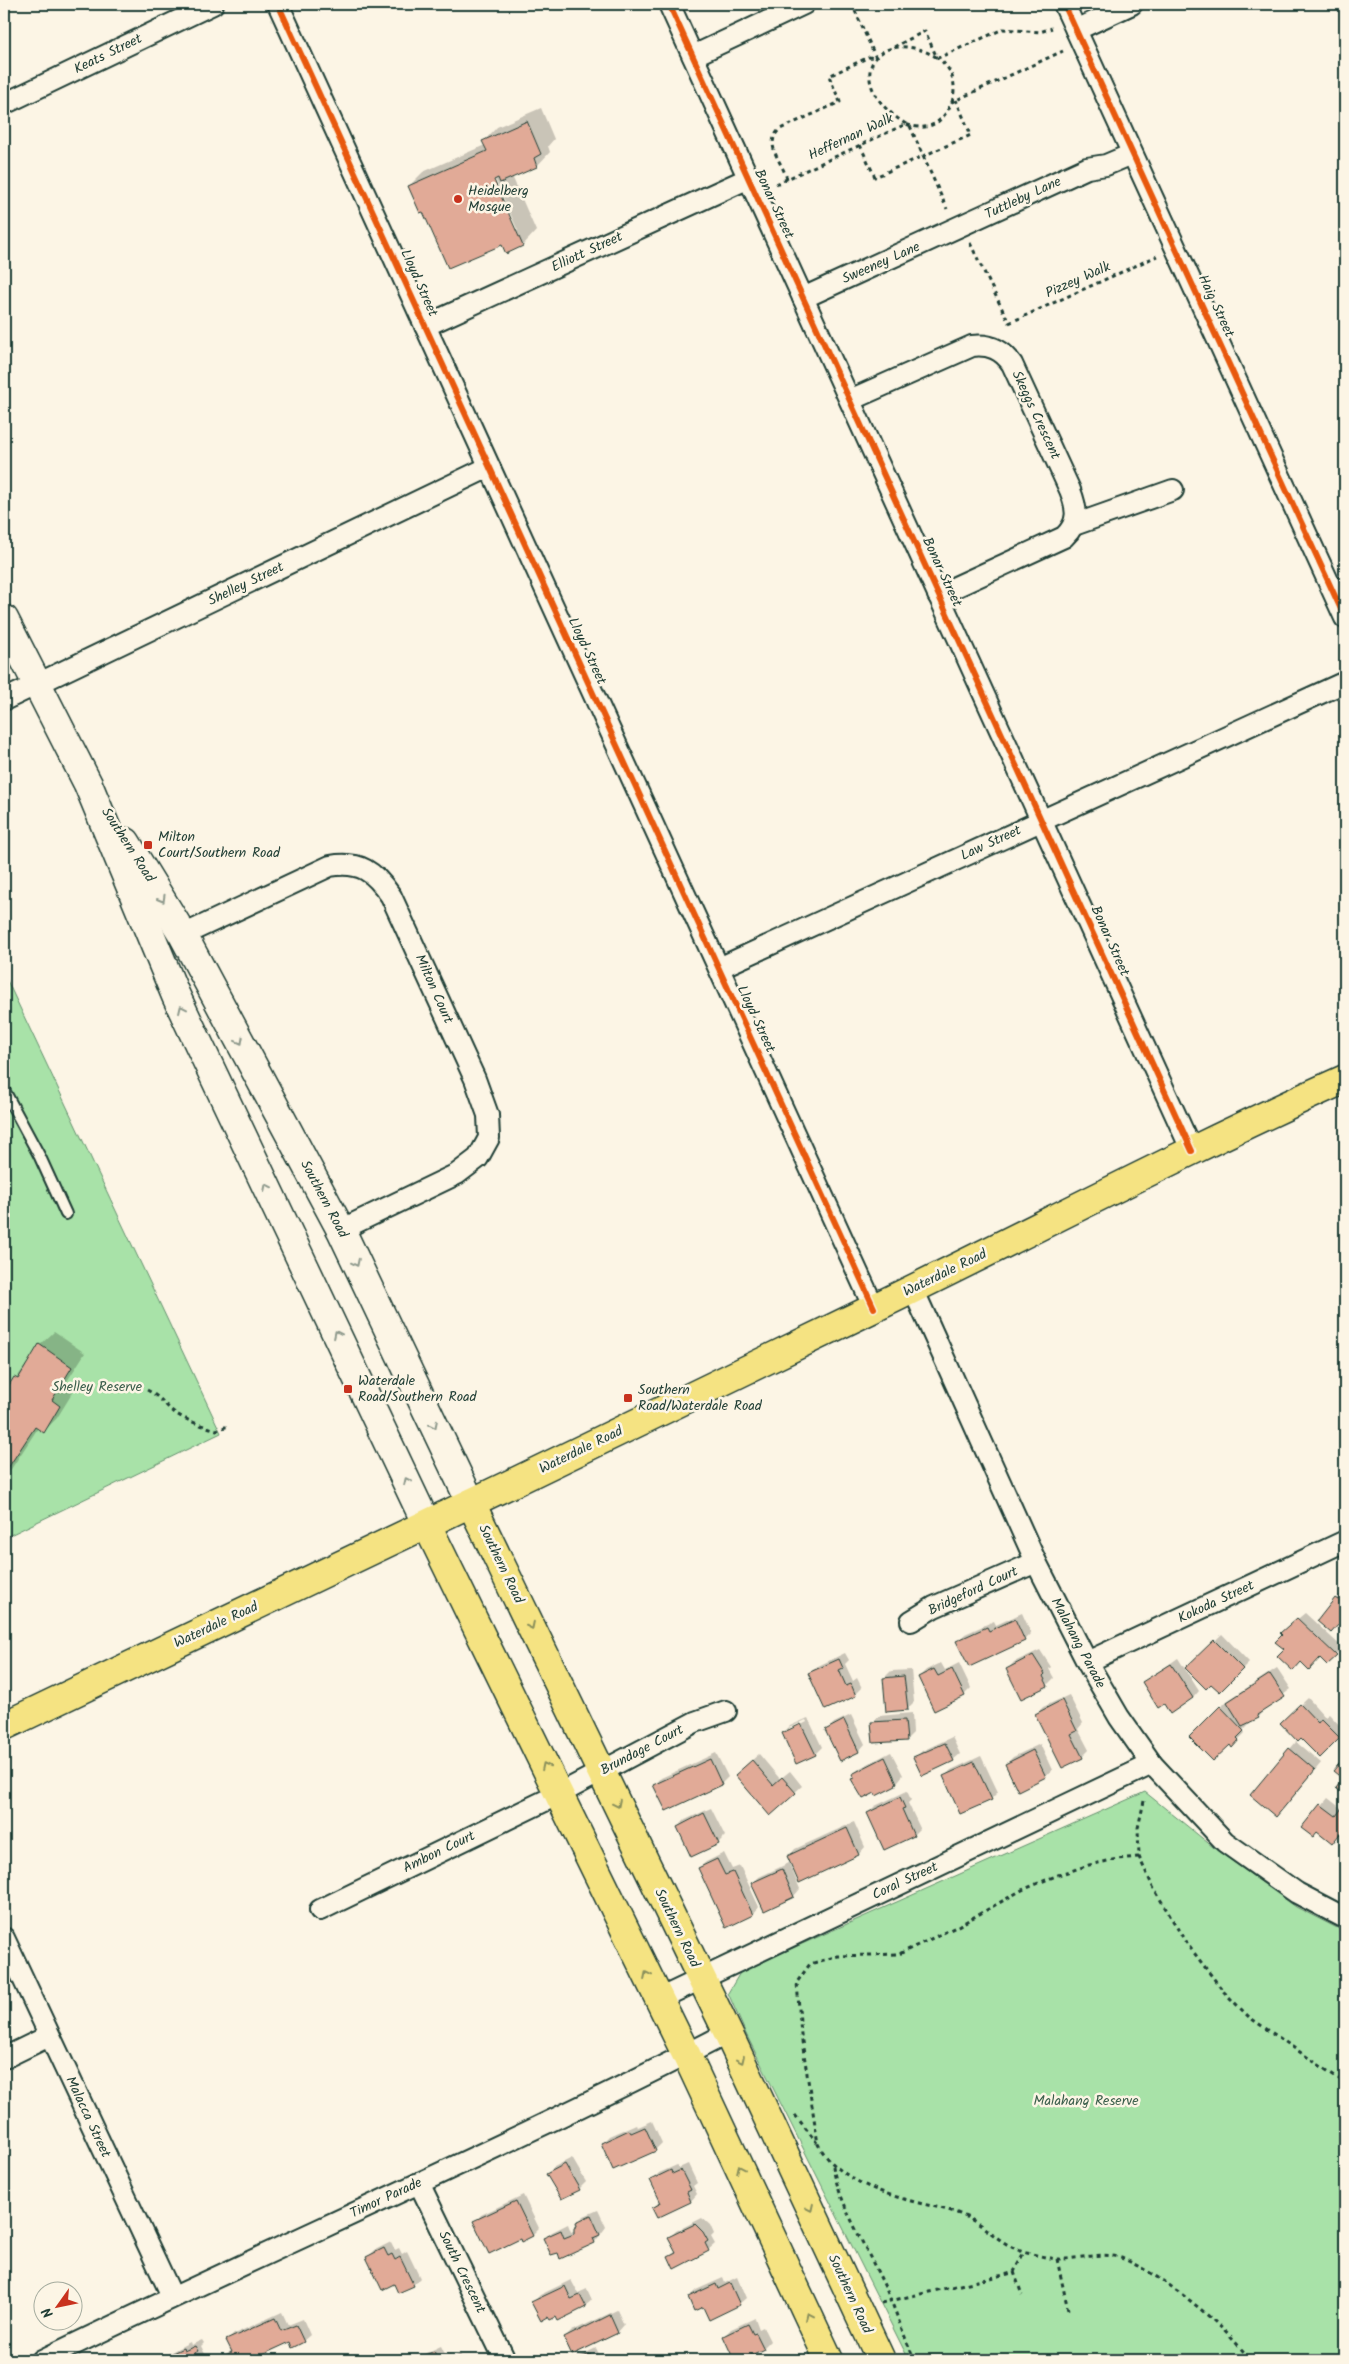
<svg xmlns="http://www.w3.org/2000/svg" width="1349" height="2364" font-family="Kalam,sans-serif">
<rect width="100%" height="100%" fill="#fcf5e5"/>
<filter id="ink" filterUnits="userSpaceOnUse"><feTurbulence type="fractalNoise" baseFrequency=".02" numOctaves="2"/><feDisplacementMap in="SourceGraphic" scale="10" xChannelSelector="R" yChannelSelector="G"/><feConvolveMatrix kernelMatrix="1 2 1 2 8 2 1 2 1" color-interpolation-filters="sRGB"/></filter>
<g filter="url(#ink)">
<!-- green -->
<g fill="#a8e2a8" stroke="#64906e">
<path d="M4 974 221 1433 4 1538Z"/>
<path d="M1145 1792 1218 1851 1296 1907 1345 1932V2360H909L746 2034 728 1993 741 1971Z"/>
</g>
<!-- shadow -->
<g fill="#0003" fill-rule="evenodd">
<path d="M541 108 554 139 548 146 550 152 537 166 512 176 536 231 523 245 507 252 502 243 424 210 409 186 423 172 485 145 484 141 497 127ZM493 174 518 231H516L491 175Z"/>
<path d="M54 1332 85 1353 64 1386 73 1392 57 1418 44 1431 38 1428 4 1480V1396L40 1345Z"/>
<path d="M1342 1592 1345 1593V1628L1339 1623 1336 1599Z"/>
<path d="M1022 1613 1031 1633 1024 1640 958 1641 965 1634 994 1621 996 1625Z"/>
<path d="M1305 1613 1343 1648 1327 1664 1320 1657 1286 1649 1288 1627Z"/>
<path d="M1222 1634 1249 1662 1220 1691 1211 1682 1187 1668Z"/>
<path d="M1040 1650 1051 1667 1049 1669 1054 1678 1047 1685 1008 1669 1014 1662Z"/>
<path d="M845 1653 849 1660 845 1664 853 1681 857 1678 862 1688 855 1695 810 1673 816 1667Z"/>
<path d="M1178 1658 1199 1691 1193 1698 1164 1702 1143 1683Z"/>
<path d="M941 1663 945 1670 959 1663 971 1688 964 1695 919 1677 926 1670Z"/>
<path d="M1277 1668 1291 1689 1264 1709 1258 1717 1248 1722 1250 1723 1243 1730 1245 1733 1232 1746 1230 1744 1191 1737 1227 1701Z"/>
<path d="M911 1670 914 1702 907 1709 884 1678 891 1671Z"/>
<path d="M1069 1695 1083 1723 1078 1729 1089 1750 1082 1757 1036 1714 1043 1707Z"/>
<path d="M1308 1698 1325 1717 1329 1714 1345 1731 1339 1738 1301 1737 1282 1723Z"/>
<path d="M912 1713 913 1733 906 1740 873 1723 879 1716Z"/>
<path d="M851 1715 865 1744 859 1751 827 1730 834 1723Z"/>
<path d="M808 1718 822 1747 815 1754 783 1733 790 1726ZM806 1720 807 1722 789 1731V1728Z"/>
<path d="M952 1737 960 1754 953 1760 915 1758 922 1751Z"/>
<path d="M1296 1742 1321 1763 1283 1809 1290 1749Z"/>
<path d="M1040 1744 1052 1770 1045 1776 1006 1764 1013 1757Z"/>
<path d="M891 1752 903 1775 895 1785 875 1791 852 1779 855 1777 853 1774 860 1768Z"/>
<path d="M716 1753 728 1777 721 1784 655 1785 661 1778Z"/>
<path d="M759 1754 780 1779 790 1771 802 1786 770 1814 743 1768Z"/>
<path d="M981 1756 998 1792 991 1799 944 1777 951 1770Z"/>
<path d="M1345 1758V1790L1338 1788 1345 1779 1335 1771Z"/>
<path d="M907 1791 911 1800 908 1803 920 1828 913 1835 868 1813 875 1806Z"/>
<path d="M1328 1798 1342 1809 1345 1806V1827L1332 1842 1317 1831 1303 1828Z"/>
<path d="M711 1808 725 1836 718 1843 678 1827 685 1820Z"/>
<path d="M854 1822 865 1847 859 1854 800 1881 789 1856 795 1849Z"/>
<path d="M724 1853 732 1869 740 1866 759 1907 753 1914 726 1926 699 1868 706 1862Z"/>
<path d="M789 1863 800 1889 794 1896 764 1909 752 1884 759 1877Z"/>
<path d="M652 2121 662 2143 655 2150 602 2143 609 2136 636 2124 638 2127Z"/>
<path d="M572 2158 586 2182 579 2189 561 2198 547 2174 554 2167Z"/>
<path d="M688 2164 697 2183 693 2186 697 2194 691 2201 653 2208 661 2200 652 2180 659 2173 677 2165 679 2168Z"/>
<path d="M523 2195 539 2228 532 2235 520 2237 475 2222 481 2215Z"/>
<path d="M598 2210 606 2227 595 2242 561 2257 558 2251 545 2238 552 2232 568 2224 571 2232 575 2230 577 2223 584 2216Z"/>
<path d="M702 2218 710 2225 714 2234 711 2237 715 2244 708 2250 669 2256 676 2250 670 2237 676 2231Z"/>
<path d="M391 2242 395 2250 399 2248 402 2254 407 2251 420 2278 413 2285 394 2283 368 2257 375 2250Z"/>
<path d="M737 2277 746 2298 739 2304 703 2305 689 2297 696 2290 723 2278 725 2283Z"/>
<path d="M571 2280 578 2293 587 2289 592 2300 585 2306 557 2315 533 2302 540 2295Z"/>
<path d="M617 2310 624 2325 618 2332 573 2353 565 2338 572 2331Z"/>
<path d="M282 2312 288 2325 303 2319 310 2335 303 2341 290 2340 248 2360H225L223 2357 232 2350 228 2340 234 2334Z"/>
<path d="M755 2318 759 2329 763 2327 770 2341 763 2348 752 2353 756 2360H736L724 2336 731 2329Z"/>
<path d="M202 2340 204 2343 201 2346 208 2360H162L169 2353 190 2342 191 2345Z"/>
<path d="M441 2346 446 2356 450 2354 452 2358 460 2354 463 2360H411Z"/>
<path d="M596 2348 602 2360H572Z"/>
</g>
<!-- building -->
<g fill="#e1aa97" stroke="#1f3d34">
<path d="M527 121 541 154 534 158 537 167 500 183 498 178 494 180 523 246 506 254 502 245 448 268 423 212 420 213 408 186 487 151 482 141Z"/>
<path d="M39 1344 72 1367 52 1400 60 1406 44 1433 35 1427 4 1474V1393L14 1377 18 1379Z"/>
<path d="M1345 1592V1630L1339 1624 1331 1633 1317 1621 1335 1598 1338 1600Z"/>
<path d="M1297 1618 1337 1656 1327 1665 1320 1658 1309 1670 1301 1662 1293 1671 1277 1656 1284 1649 1275 1642 1282 1635 1280 1633Z"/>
<path d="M1015 1619 1025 1641 969 1667 956 1641 987 1627 989 1631Z"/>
<path d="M1214 1640 1243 1669 1220 1692 1211 1684 1206 1689 1185 1668Z"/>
<path d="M1033 1655 1045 1674 1043 1676 1048 1686 1021 1699 1006 1669Z"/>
<path d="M839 1659 843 1668 839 1670 846 1686 851 1684 856 1696 825 1710 808 1673Z"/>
<path d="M1171 1664 1193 1698 1170 1714 1164 1704 1158 1708 1142 1682Z"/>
<path d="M934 1669 938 1676 952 1669 965 1696 934 1711 918 1677Z"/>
<path d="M1270 1674 1285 1697 1257 1715 1259 1718 1242 1726 1227 1702Z"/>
<path d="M904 1676 908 1710 886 1712 883 1678Z"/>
<path d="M1062 1700 1077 1731 1071 1734 1083 1758 1062 1768 1035 1714Z"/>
<path d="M1300 1704 1318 1723 1321 1719 1340 1738 1320 1758 1301 1739 1298 1742 1280 1723Z"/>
<path d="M1220 1706 1244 1731 1237 1738 1239 1740 1232 1748 1230 1745 1213 1761 1189 1737Z"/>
<path d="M844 1720 859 1752 840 1761 825 1730Z"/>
<path d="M905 1720 907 1741 873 1743 871 1722Z"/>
<path d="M801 1724 816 1755 796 1764 782 1733Z"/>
<path d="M945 1743 954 1761 922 1776 913 1757Z"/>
<path d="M1289 1748 1315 1770 1276 1817 1250 1795Z"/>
<path d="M1033 1750 1046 1777 1018 1791 1005 1764Z"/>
<path d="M885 1757 897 1783 895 1784 896 1786 876 1796 875 1793 863 1799 851 1779 854 1778 852 1774Z"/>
<path d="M1344 1758 1345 1792 1343 1794 1336 1788 1343 1779 1333 1771Z"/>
<path d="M710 1759 722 1785 666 1811 653 1785Z"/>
<path d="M752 1760 773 1785 782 1777 796 1793 770 1816 735 1775Z"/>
<path d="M974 1762 992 1800 960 1814 943 1776Z"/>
<path d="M900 1797 905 1808 902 1809 914 1836 884 1850 867 1813Z"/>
<path d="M1320 1804 1336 1816 1345 1804V1827L1332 1844 1317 1832 1313 1837 1301 1828Z"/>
<path d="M704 1813 719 1844 691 1857 677 1827Z"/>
<path d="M847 1828 859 1855 799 1883 787 1856Z"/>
<path d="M717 1859 725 1875 733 1872 753 1915 726 1928 698 1868Z"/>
<path d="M782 1869 794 1897 764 1911 751 1883Z"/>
<path d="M645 2127 656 2151 613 2170 601 2143 629 2130 631 2133Z"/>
<path d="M565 2164 580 2190 561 2199 546 2174Z"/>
<path d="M671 2170 672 2174 681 2170 691 2190 687 2192 691 2202 657 2218 652 2208 661 2203 650 2180Z"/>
<path d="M516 2201 533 2236 521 2242 520 2239 489 2254 473 2221Z"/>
<path d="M591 2215 600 2235 593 2238 595 2243 560 2259 558 2253 551 2255 543 2238 561 2230 564 2238 574 2234V2228L577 2226 576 2222Z"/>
<path d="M695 2224 703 2232 708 2241 705 2243 709 2251 674 2269 668 2256 676 2252 668 2237Z"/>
<path d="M384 2248 388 2256 392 2254 395 2260 400 2257 414 2286 398 2293 394 2284 382 2290 366 2257Z"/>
<path d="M730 2283 740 2305 709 2320 703 2307 694 2311 688 2297 716 2284 718 2289Z"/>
<path d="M565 2286 571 2299 580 2295 586 2307 558 2321 556 2317 550 2320 548 2317 541 2321 531 2302Z"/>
<path d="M610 2315 618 2333 572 2355 564 2338Z"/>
<path d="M275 2318 281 2331 296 2325 304 2342 292 2348 290 2342 251 2360H224L222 2357 232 2352 226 2340Z"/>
<path d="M748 2324 753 2334 756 2333 764 2349 745 2358 746 2360H734L723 2336Z"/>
<path d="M195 2346 198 2351 194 2353 198 2360 160 2359 183 2348 184 2351Z"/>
<path d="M434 2351 438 2360H416Z"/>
<path d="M590 2354 592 2360H577Z"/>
</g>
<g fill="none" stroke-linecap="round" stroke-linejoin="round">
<!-- lane casing -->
<g stroke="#1f3d34" stroke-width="14">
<path id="lane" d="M4 1090 40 1157 66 1214"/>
</g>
<!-- street casing -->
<g stroke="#1f3d34" stroke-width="24">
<g id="street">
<path d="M278 4 874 1308"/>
<path d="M669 4 1192 1151"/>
<path d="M1064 4 1345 618"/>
<path d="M1076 30 1132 4"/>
<path d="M693 56 804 4"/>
<path d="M4 104 213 4"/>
<path d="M803 298 1087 168 1106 165 1132 154"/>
<path d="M425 326 749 178"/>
<path d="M850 400 972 346C989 344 1002 349 1012 364L1070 490C1077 508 1080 522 1064 537L938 595"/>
<path d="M1074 525 1173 490"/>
<path d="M4 700 489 467"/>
<path d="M183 935 330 866C360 861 374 871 391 896L475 1079 488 1115 489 1138 478 1158 457 1174 355 1223 342 1232"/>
<path d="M719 968 1345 682"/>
<path d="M913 1289 1036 1562 1087 1662 1119 1717 1152 1764 1225 1842 1297 1893 1345 1918"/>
<path d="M911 1621 934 1607 1036 1562"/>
<path d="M1087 1662 1345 1541"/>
<path d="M320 1910 559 1794 695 1722 726 1711"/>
<path d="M4 1938 172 2296"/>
<path d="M659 1999 1152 1764"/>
<path d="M4 2058 49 2036"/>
<path d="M419 2183 505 2360"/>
<path d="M42 2360C270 2249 503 2149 728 2033"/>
</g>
</g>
<!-- secondary casing -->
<g stroke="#1f3d34" stroke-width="31">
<g id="secondary">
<path d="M4 619 88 784 176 996 427 1525"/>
<path d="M126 842 183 935 342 1232 471 1503"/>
</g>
</g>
<!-- primary casing -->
<g stroke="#1f3d34" stroke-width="31">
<g id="primary">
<path d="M471 1503 728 2033 881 2360"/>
<path d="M427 1525 686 2054 829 2360"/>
<path d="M4 1726C294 1588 585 1449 874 1308 1031 1232 1186 1150 1345 1079"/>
</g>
</g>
<!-- path -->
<g stroke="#1f3d34" stroke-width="3" stroke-dasharray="4 4" stroke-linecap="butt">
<path d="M894 47 925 31 937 58"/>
<path d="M952 102C957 84 953 70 938 58L1003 29 1040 32 1052 28"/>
<path d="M906 124C837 81 877 22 938 58"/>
<path d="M910 126 923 156 971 135 956 100"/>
<path d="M860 145 875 177 923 156 947 209"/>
<path d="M787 179C782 161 763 145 780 129L840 102 829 76 869 57 876 58 852 4"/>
<path d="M776 184 906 124C929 133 943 122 952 102L1063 51"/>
<path d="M970 243 1009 323"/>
<path d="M1009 323 1157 256"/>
<path d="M147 1390C161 1397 164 1405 175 1413 187 1421 203 1426 217 1430L225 1427H230"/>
<path d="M1144 1801 1138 1828 1139 1857 1153 1887 1185 1941 1224 1992 1249 2017 1345 2083"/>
<path d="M1139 1857 1117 1859 1089 1865 1058 1875 1022 1890 958 1926 899 1954 838 1956 810 1964 797 1982 801 2035 818 2144C835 2177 877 2192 911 2201 929 2206 946 2208 962 2215 985 2224 1002 2247 1027 2253 1037 2255 1047 2258 1057 2259 1075 2260 1103 2251 1121 2258 1163 2275 1223 2323 1250 2360"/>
<path d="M795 2115 817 2143"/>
<path d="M833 2166C838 2204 873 2259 889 2296 898 2317 905 2340 915 2360"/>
<path d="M1057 2259 1068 2310"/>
<path d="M1014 2272 1022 2295"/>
<path d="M881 2303 1008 2274 1014 2272 1024 2252"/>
</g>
<!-- lane -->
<use href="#lane" stroke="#fcf5e5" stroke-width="10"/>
<!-- street -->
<use href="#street" stroke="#fcf5e5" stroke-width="20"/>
<!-- secondary -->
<use href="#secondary" stroke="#fcf5e5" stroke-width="28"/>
<!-- primary -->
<use href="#primary" stroke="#f5e382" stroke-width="28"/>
<!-- cycleway casing -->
<g stroke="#fcf5e5" stroke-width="9">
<g id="cycleway">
<path d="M278 4 874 1308"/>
<path d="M669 4 1192 1151"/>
<path d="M1064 4 1345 618"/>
</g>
</g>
<!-- cycleway -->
<use href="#cycleway" stroke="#e8590c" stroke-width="6"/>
</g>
<!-- one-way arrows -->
<defs><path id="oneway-chevron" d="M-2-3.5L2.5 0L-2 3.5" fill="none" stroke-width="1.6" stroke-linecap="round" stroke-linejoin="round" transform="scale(1.25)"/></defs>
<g stroke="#8e998c">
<use href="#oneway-chevron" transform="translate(162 899) rotate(60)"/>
<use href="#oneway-chevron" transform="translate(182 1009) rotate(-115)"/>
<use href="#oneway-chevron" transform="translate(240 1041) rotate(62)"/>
<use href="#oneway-chevron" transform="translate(267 1187) rotate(-116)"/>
<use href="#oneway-chevron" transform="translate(356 1263) rotate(64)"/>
<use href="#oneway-chevron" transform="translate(337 1334) rotate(-116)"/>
<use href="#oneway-chevron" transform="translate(434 1425) rotate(64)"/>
<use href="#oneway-chevron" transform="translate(407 1481) rotate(-115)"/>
</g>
<g stroke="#8a905b">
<use href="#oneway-chevron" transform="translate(531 1626) rotate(64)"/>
<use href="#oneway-chevron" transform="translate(545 1766) rotate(-116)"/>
<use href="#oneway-chevron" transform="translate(617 1804) rotate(64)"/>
<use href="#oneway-chevron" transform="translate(647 1975) rotate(-116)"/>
<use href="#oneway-chevron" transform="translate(741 2060) rotate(65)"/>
<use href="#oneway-chevron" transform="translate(740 2169) rotate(-115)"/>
<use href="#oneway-chevron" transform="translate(810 2208) rotate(65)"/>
<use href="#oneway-chevron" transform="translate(809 2316) rotate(-115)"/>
</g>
</g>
<!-- markers -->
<g fill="#c8321e" stroke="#fcf5e5" stroke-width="2">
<circle cx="458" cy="199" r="5"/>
<rect x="143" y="840" width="10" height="10" rx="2.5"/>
<rect x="343" y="1384" width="10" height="10" rx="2.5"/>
<rect x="623" y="1393" width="10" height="10" rx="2.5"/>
</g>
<g text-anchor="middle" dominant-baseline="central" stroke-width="5" stroke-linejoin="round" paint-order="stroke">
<!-- street labels -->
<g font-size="14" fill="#1f3d34" stroke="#fcf5e5">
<text transform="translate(108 54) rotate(-26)">Keats Street</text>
<text transform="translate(851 137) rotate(-25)">Heffernan Walk</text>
<text transform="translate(1023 198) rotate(-25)">Tuttleby Lane</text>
<text transform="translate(774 204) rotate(65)">Bonar Street</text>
<text transform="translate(587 252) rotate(-25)">Elliott Street</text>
<text transform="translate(881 263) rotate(-24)">Sweeney Lane</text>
<text transform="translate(1078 280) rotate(-24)">Pizzey Walk</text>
<text transform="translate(419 283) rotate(66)">Lloyd Street</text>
<text transform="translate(1216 306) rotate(65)">Haig Street</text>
<text transform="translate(1036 415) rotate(65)">Skeggs Crescent</text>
<text transform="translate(942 572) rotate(65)">Bonar Street</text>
<text transform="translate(246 584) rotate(-26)">Shelley Street</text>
<text transform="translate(587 651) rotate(65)">Lloyd Street</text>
<text transform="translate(991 843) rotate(-25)">Law Street</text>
<text transform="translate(128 845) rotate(57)">Southern Road</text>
<text transform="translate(1110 941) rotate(66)">Bonar Street</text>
<text transform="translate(434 989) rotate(66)">Milton Court</text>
<text transform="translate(756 1019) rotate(65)">Lloyd Street</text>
<text transform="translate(324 1199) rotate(62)">Southern Road</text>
<text transform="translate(945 1273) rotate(-26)">Waterdale Road</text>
<text transform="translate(581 1450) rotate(-26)">Waterdale Road</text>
<text transform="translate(501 1564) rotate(64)">Southern Road</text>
<text transform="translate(973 1591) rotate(-25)">Bridgeford Court</text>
<text transform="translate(1216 1602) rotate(-25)">Kokoda Street</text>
<text transform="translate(216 1625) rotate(-25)">Waterdale Road</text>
<text transform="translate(1078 1643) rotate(62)">Malahang Parade</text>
<text transform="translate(642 1750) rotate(-28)">Brundage Court</text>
<text transform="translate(439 1852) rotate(-26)">Ambon Court</text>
<text transform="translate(905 1881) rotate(-25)">Coral Street</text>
<text transform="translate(677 1928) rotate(64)">Southern Road</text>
<text transform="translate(88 2117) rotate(65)">Malacca Street</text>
<text transform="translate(386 2198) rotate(-25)">Timor Parade</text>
<text transform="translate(462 2272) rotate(64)">South Crescent</text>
<text transform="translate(850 2294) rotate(65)">Southern Road</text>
</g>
<!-- poi labels -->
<g font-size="14" fill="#1f3d34" stroke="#fcf5e5" text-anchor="start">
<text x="468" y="191">Heidelberg<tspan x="468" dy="16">Mosque</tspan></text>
<text x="158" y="837">Milton<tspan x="158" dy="16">Court/Southern Road</tspan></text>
<text x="358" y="1381">Waterdale<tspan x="358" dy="16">Road/Southern Road</tspan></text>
<text x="638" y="1390">Southern<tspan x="638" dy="16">Road/Waterdale Road</tspan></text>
</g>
<!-- park labels -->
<g font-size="14" fill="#3a5e4b" stroke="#fcf5e5">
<text x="97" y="1387">Shelley Reserve</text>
<text x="1086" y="2101">Malahang Reserve</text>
</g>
</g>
<!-- margin -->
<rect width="1349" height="2364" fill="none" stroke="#fcf5e5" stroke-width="20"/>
<rect x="10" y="10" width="1329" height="2344" fill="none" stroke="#1f3d34" stroke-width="2" filter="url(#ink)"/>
<!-- north arrow -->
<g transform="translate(58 2306) rotate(237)"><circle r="24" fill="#fcf5e5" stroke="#a4ab9e"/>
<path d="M0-4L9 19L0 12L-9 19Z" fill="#c8321e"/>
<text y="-8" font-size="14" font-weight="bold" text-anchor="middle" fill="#1f3d34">N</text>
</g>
</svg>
